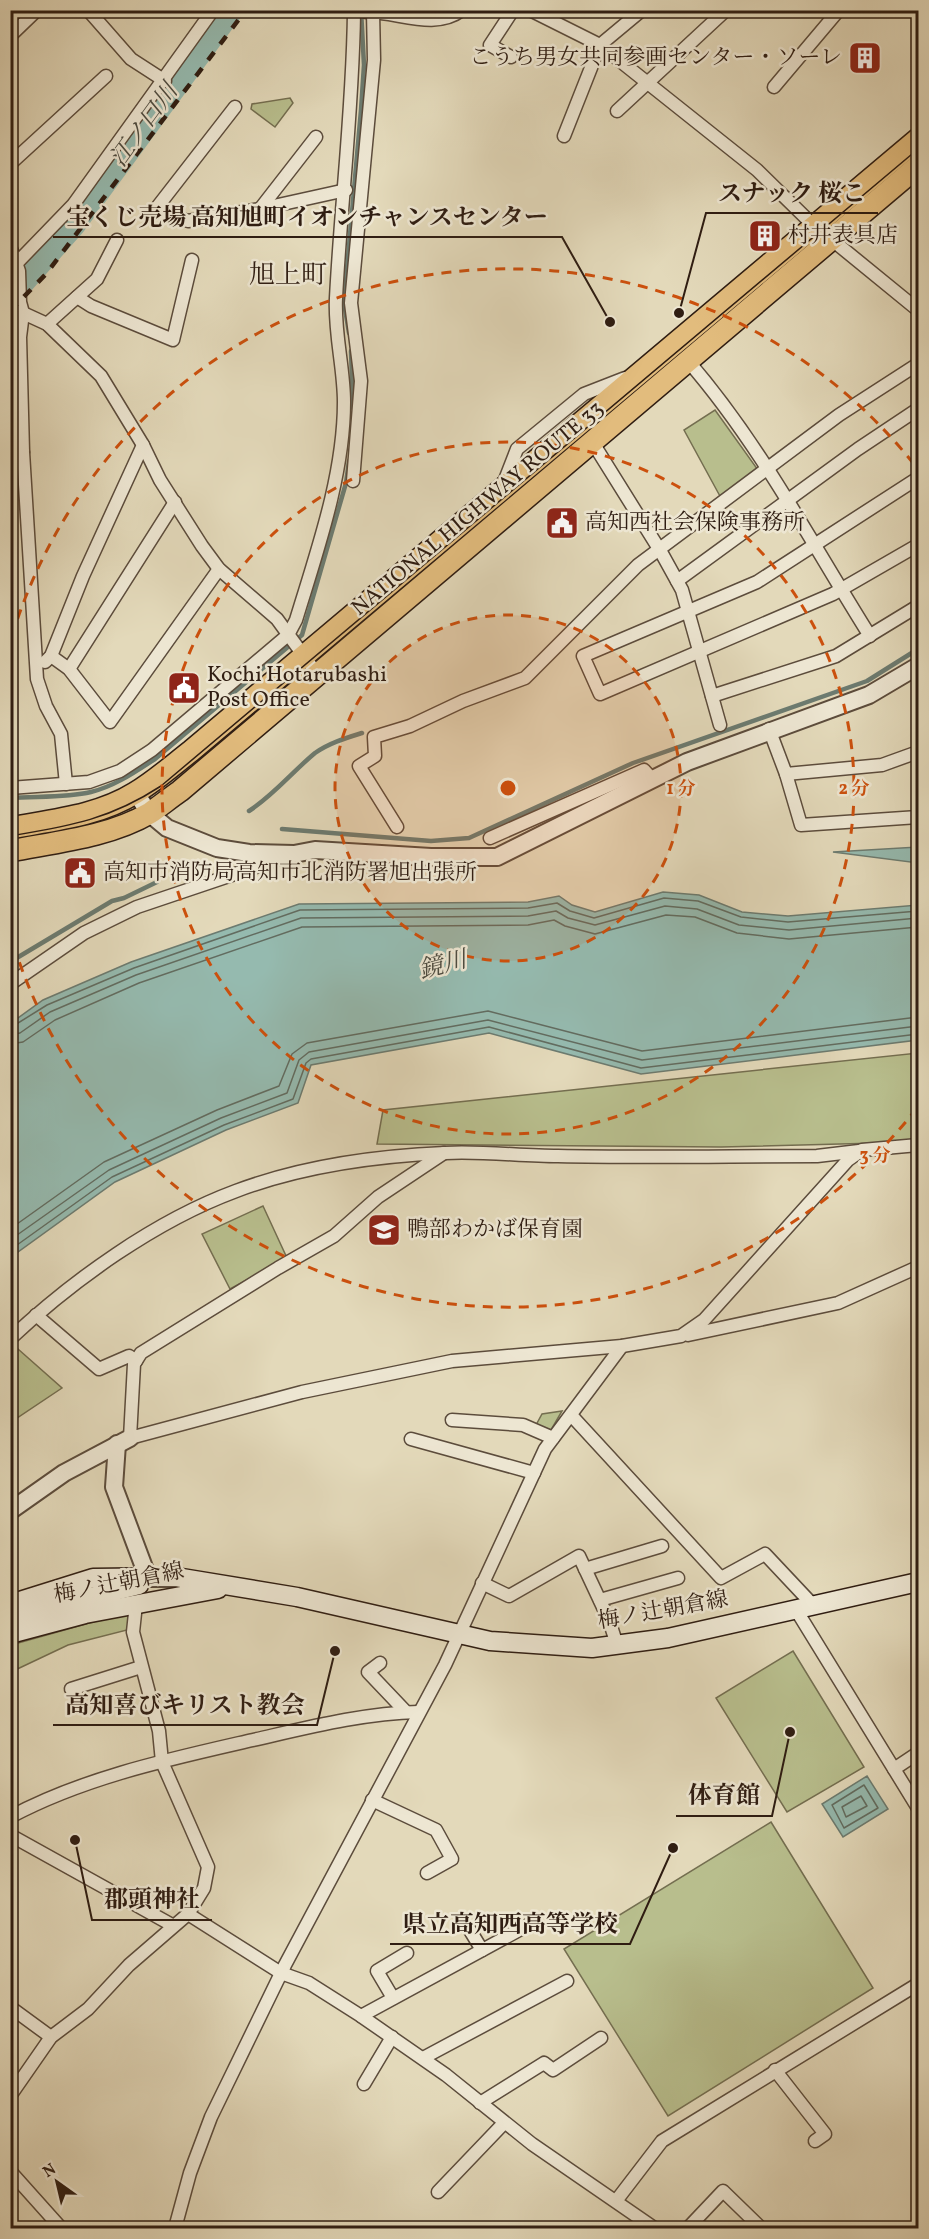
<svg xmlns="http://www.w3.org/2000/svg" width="929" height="2239" font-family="Vollkorn,'Noto Serif JP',serif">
<rect width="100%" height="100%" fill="#e3d9ba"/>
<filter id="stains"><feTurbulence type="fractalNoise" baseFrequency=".00333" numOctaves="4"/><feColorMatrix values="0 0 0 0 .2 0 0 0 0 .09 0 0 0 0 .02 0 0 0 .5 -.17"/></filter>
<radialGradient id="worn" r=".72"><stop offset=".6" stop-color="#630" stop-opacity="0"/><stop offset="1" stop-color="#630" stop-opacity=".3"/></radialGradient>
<!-- green -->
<g fill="#b8be8d" stroke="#746e50" stroke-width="1.5">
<path d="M290 98 293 103 275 127 251 109 252 104Z"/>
<path d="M715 410 758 470 721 498 684 430Z"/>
<path d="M918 1053V1142L721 1147 377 1144 383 1110Z"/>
<path d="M263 1206 287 1258 230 1289 202 1234Z"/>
<path d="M18 1349 62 1388 11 1422V1357Z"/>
<path d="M562 1411 551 1430 536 1425 542 1414Z"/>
<path d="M132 1611 131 1629 68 1645 11 1672V1645Z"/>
<path d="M793 1651 864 1767 787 1812 716 1698Z"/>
<path d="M771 1822 873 1988 668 2116 564 1949Z"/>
</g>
<!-- water -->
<g fill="#95baaf" stroke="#6c7b70" stroke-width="1.5">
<path d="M918 847V863L833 852Z"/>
<path d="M663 892 699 895 742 912 788 916 918 905V1040L641 1074 489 1033 311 1065 298 1103 226 1130 115 1182 11 1257V1023L43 1000 131 962 299 904 528 902 559 896 572 905 595 912Z"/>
<path d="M867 1776 888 1809 843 1837 822 1804Z"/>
</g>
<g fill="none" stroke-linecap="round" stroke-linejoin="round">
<!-- shore -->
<g stroke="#626c60" stroke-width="1.5">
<path d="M10 1028 47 1005 134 968 300 910 528 908 557 903 570 911 594 918 664 898 698 901 741 917 788 922 918 911"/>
<path d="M10 1035 20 1033 50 1012 136 975 301 918 528 916 556 911 568 918 595 925 665 906 697 909 739 925 789 930 918 918"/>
<path d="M10 1044 23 1042 55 1020 139 983 302 927 528 925 554 920 565 926 595 934 666 915 695 917 737 933 789 939 918 927"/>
<path d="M10 1229 104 1162 217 1110 279 1086 292 1054 307 1043 488 1011 642 1051 918 1017"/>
<path d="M10 1240 109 1170 221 1118 287 1093 299 1060 309 1052 488 1020 642 1060 918 1026"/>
<path d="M10 1250 112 1177 224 1125 293 1099 306 1063 311 1059 489 1027 641 1068 918 1034"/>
<path d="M864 1785 878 1808 844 1828 832 1805Z"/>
<path d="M861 1796 867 1806 846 1817 842 1807Z"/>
</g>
<!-- stream -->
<g stroke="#6c7b70" stroke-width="4.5">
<path d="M349 333 344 303 361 110 364 65 361 10"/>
<path d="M351 351 353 408"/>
<path d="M10 798C37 796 66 798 91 792 115 786 135 772 155 759L302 635 346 483 349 461"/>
<path d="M249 811C274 795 292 772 315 753 329 743 346 738 362 733"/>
<path d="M282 829 431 841 469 838 633 763 867 681 918 649"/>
<path d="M10 962 112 901 124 898 157 882"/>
</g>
<!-- river -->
<path stroke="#95baaf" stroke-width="26" d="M10 295 73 224 230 10"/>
<!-- minor casing -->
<g stroke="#5c4c3c" stroke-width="15">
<g id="minor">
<path d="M88 10 131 59 165 81"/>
<path d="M530 10 600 45 757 170 809 221 918 310"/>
<path d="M913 10 918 16"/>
<path d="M366 12C397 11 434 31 462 10"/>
<path d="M10 36 37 10"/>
<path d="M511 57 490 45 513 10"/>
<path d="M774 87 839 10"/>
<path d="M235 107 155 210 188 221 260 209 346 190"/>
<path d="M617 111 726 10"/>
<path d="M564 136 600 45 642 10"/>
<path d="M10 164 106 76"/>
<path d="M260 209 316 137"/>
<path d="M10 246 19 271 20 302 23 313 20 337 23 452 37 679 46 706 61 734 66 784"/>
<path d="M13 267 73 205 213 10"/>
<path d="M77 297 91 306 173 340 192 260"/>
<path d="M23 313 47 324 101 376 143 445 160 480 202 546 219 569 277 619 317 674"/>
<path d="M47 324 97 279 117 240"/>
<path d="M688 361C760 444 812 544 870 636"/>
<path d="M593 443 661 552 682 590 720 725"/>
<path d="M10 464 23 452"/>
<path d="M918 478 757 582 583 656 600 694 833 594 918 545"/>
<path d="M353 481 361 381 351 303 374 60 373 12"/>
<path d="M503 485 517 449 584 394 625 378"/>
<path d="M677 581 858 449 918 409"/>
<path d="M51 656 69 669 110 722 219 569"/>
<path d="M45 662 51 656 83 576 143 445"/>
<path d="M69 669 175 502"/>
<path d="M712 696 836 656 918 606"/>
<path d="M769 729 786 774 882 765 918 752"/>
<path d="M786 774 801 825 918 817"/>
<path d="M10 788 89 782 120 771 152 750 288 635 296 620C317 551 344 475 344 402 344 368 334 332 336 298 341 202 353 108 354 12"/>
<path d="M397 827 359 766 375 756 374 737 410 726 463 701 525 678 638 565 839 415 918 364"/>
<path d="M490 838 644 770 652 779"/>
<path d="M10 984 84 933 137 907 285 857"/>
<path d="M444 1153 378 1197 334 1236 278 1268 141 1353 134 1364 130 1438 302 1392 452 1361 622 1346 681 1336 704 1320 848 1160 862 1150 918 1145"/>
<path d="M36 1315 99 1369 129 1356 136 1361"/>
<path d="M688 1335 838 1303 918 1267"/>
<path d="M10 1339C73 1280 155 1221 236 1191 302 1166 376 1156 445 1153 483 1151 521 1156 558 1156 644 1158 731 1156 817 1156L859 1151"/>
<path d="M571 1415 721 1578 765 1554 812 1604"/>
<path d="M452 1420 523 1425 553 1438"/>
<path d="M411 1439 534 1473"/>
<path d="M585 1569 662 1546"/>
<path d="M482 1583 509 1596 579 1556 609 1620 617 1645"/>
<path d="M600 1600 678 1578"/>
<path d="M136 1604 133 1632 159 1731 162 1762 208 1867 204 1888 188 1914"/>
<path d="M795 1608 918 1808"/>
<path d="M380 1663 368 1672 406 1712"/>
<path d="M71 1689 141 1667"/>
<path d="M894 1769 918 1753"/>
<path d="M372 1800 436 1830 452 1859 427 1873"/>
<path d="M10 1817C85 1777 170 1759 253 1740 306 1728 364 1713 418 1712"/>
<path d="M10 1835 172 1925"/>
<path d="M468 1927 482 1950"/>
<path d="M393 1998 377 1971 407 1953"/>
<path d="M10 2007 51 2037"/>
<path d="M361 2016 532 1923"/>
<path d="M423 2058 567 1981"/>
<path d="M775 2070 825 2134 815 2141"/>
<path d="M364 2084 392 2037"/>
<path d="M10 2096 51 2037 88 2009 129 1965 188 1914 281 1973 309 1983 361 2016 446 2075 532 2144 654 2228"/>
<path d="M480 2103 544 2063 553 2070 601 2038"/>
<path d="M10 2171 61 2228"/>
<path d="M438 2192 504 2123"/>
<path d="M616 2201 662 2141 918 1984"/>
<path d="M175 2228 190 2173 211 2117 285 1965 445 1665 545 1449 622 1346"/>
<path d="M688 2228 723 2191 761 2228"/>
</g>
</g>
<!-- tertiary casing -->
<g stroke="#5c4c3c" stroke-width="20">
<g id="tertiary">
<path d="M136 793 149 813 167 828 217 848 249 853 294 854 315 850 431 857H497L687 762 869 695 918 666"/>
<path d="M117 1444 114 1487 148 1578"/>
<path d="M10 1511 64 1473 130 1438"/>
</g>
</g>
<!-- secondary casing -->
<g stroke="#2f1d12" stroke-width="21">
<g id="secondary">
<path d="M10 1604 93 1578 176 1577 297 1597 490 1641 592 1648 668 1638 918 1582"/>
<path d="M10 1617 139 1585"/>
<path d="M10 1634 85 1614 218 1589"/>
</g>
</g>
<!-- trunk casing -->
<g stroke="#2f1d12" stroke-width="24">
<g id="trunk">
<path d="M10 828C53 820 98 816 135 793 155 781 173 765 191 751L918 139"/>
<path d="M10 851C56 842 109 837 150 813 160 806 170 798 180 791L918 166"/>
</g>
</g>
<!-- minor -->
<use href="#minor" stroke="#ede6d2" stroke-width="12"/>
<!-- tertiary -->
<use href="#tertiary" stroke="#ede6d2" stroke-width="16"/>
<!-- secondary -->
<use href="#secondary" stroke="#ede6d2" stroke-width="18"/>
<!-- trunk -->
<use href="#trunk" stroke="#e2bc7d" stroke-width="21"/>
<!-- tram -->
<path stroke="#2f1d12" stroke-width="1.5" d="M10 836C69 826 109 820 161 786L918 149"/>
<!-- rail -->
<path stroke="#2f1d12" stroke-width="4.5" stroke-dasharray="10 10" stroke-linecap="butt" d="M10 311 46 274 246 10"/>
</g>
<!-- distance rings -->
<circle cx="508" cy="788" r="173" fill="#cc500d" fill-opacity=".12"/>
<g fill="none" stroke="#cc500d" stroke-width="3" stroke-dasharray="10 8">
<circle cx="508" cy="788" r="173"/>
<circle cx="508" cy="788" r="346"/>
<path d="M917 1108A519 519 0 0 1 12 940M12 636A519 519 0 0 1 917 468"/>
</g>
<!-- icons -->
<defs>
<g id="building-square" transform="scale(1.725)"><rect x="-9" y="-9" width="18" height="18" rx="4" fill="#8f2418" stroke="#ede6d2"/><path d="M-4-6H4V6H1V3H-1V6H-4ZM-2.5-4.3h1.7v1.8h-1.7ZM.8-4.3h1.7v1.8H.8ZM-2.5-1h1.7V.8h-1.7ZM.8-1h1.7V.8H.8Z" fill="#fff"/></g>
<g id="civic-square" transform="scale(1.725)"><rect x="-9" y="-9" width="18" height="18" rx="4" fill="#8f2418" stroke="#ede6d2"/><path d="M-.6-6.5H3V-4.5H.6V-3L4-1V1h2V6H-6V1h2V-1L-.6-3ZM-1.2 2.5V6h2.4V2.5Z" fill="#fff"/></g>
<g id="school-square" transform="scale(1.725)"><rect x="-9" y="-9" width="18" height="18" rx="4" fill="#8f2418" stroke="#ede6d2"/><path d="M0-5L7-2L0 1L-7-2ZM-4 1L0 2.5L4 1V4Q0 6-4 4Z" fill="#fff"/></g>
</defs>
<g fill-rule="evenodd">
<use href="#building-square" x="865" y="58"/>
<use href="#building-square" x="765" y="236"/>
<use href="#civic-square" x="562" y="523"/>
<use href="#civic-square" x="184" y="688"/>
<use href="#civic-square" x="80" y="873"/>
<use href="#school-square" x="384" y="1230"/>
</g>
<g text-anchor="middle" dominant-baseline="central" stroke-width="5" stroke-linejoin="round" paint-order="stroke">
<!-- poi labels -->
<g font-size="22" fill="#2f1d12" stroke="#ede6d2" text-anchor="start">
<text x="842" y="58" text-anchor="end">こうち男女共同参画センター・ソーレ</text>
<text x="788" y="236">村井表具店</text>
<text x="585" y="523">高知西社会保険事務所</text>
<text x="207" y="675">Kochi Hotarubashi<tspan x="207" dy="25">Post Office</tspan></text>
<text x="103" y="873">高知市消防局高知市北消防署旭出張所</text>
<text x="407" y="1230">鴨部わかば保育園</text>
</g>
<!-- street labels -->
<g font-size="22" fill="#2f1d12" stroke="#ede6d2">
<text transform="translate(478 509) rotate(-40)">NATIONAL HIGHWAY ROUTE 33</text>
<text transform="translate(119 1584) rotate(-11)">梅ノ辻朝倉線</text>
<text transform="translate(663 1611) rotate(-10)">梅ノ辻朝倉線</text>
</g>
<!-- water labels -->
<g font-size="24" font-style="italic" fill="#4e4c41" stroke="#ede6d2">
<text transform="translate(145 126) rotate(-54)">江ノ口川</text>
<text transform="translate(443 966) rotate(-14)">鏡川</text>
</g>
<!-- quarter labels -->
<g font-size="26" fill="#2f1d12" stroke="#ede6d2">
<text x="288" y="276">旭上町</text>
</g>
</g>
<circle cx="508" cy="788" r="9" fill="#cc500d" stroke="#ede6d2" stroke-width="3"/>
<g font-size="18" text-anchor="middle" font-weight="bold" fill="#cc500d" stroke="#ede6d2" stroke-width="5" stroke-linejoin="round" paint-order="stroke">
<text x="681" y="794">1 分</text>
<text x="854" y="794">2 分</text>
<text x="875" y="1161">3 分</text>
</g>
<!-- callouts -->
<path fill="none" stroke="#2f1d12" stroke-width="2" d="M679 313L706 213H878M610 322L562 237H53M335 1651L317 1725H53M790 1732L772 1816H676M75 1840L92 1920H212M673 1848L630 1944H390"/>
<g fill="#2f1d12" stroke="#ede6d2" stroke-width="2">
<circle cx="679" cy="313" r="6"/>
<circle cx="610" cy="322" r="6"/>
<circle cx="335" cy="1651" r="6"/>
<circle cx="790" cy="1732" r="6"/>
<circle cx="75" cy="1840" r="6"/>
<circle cx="673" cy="1848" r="6"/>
</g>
<g font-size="24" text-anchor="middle" font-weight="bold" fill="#2f1d12" stroke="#ede6d2" stroke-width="5" stroke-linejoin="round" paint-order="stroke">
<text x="792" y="201">スナック 桜こ</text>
<text x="307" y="225">宝くじ売場 高知旭町イオンチャンスセンター</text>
<text x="185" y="1713">高知喜びキリスト教会</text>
<text x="724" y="1803">体育館</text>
<text x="152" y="1907">郡頭神社</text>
<text x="510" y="1932">県立高知西高等学校</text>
</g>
<!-- margin -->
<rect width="929" height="2239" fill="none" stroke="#e3d9ba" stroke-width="36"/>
<rect x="12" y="12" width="905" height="2215" fill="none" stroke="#2f1d12" stroke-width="3"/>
<rect x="18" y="18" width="893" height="2203" fill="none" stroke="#2f1d12" stroke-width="1.5"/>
<!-- north arrow -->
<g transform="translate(57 2182) rotate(326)" stroke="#ede6d2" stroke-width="4.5" paint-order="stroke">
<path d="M0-4.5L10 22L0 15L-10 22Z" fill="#2f1d12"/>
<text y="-9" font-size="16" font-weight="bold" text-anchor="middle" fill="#2f1d12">N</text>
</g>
<rect width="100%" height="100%" filter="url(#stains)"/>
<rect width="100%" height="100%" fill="url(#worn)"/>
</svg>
